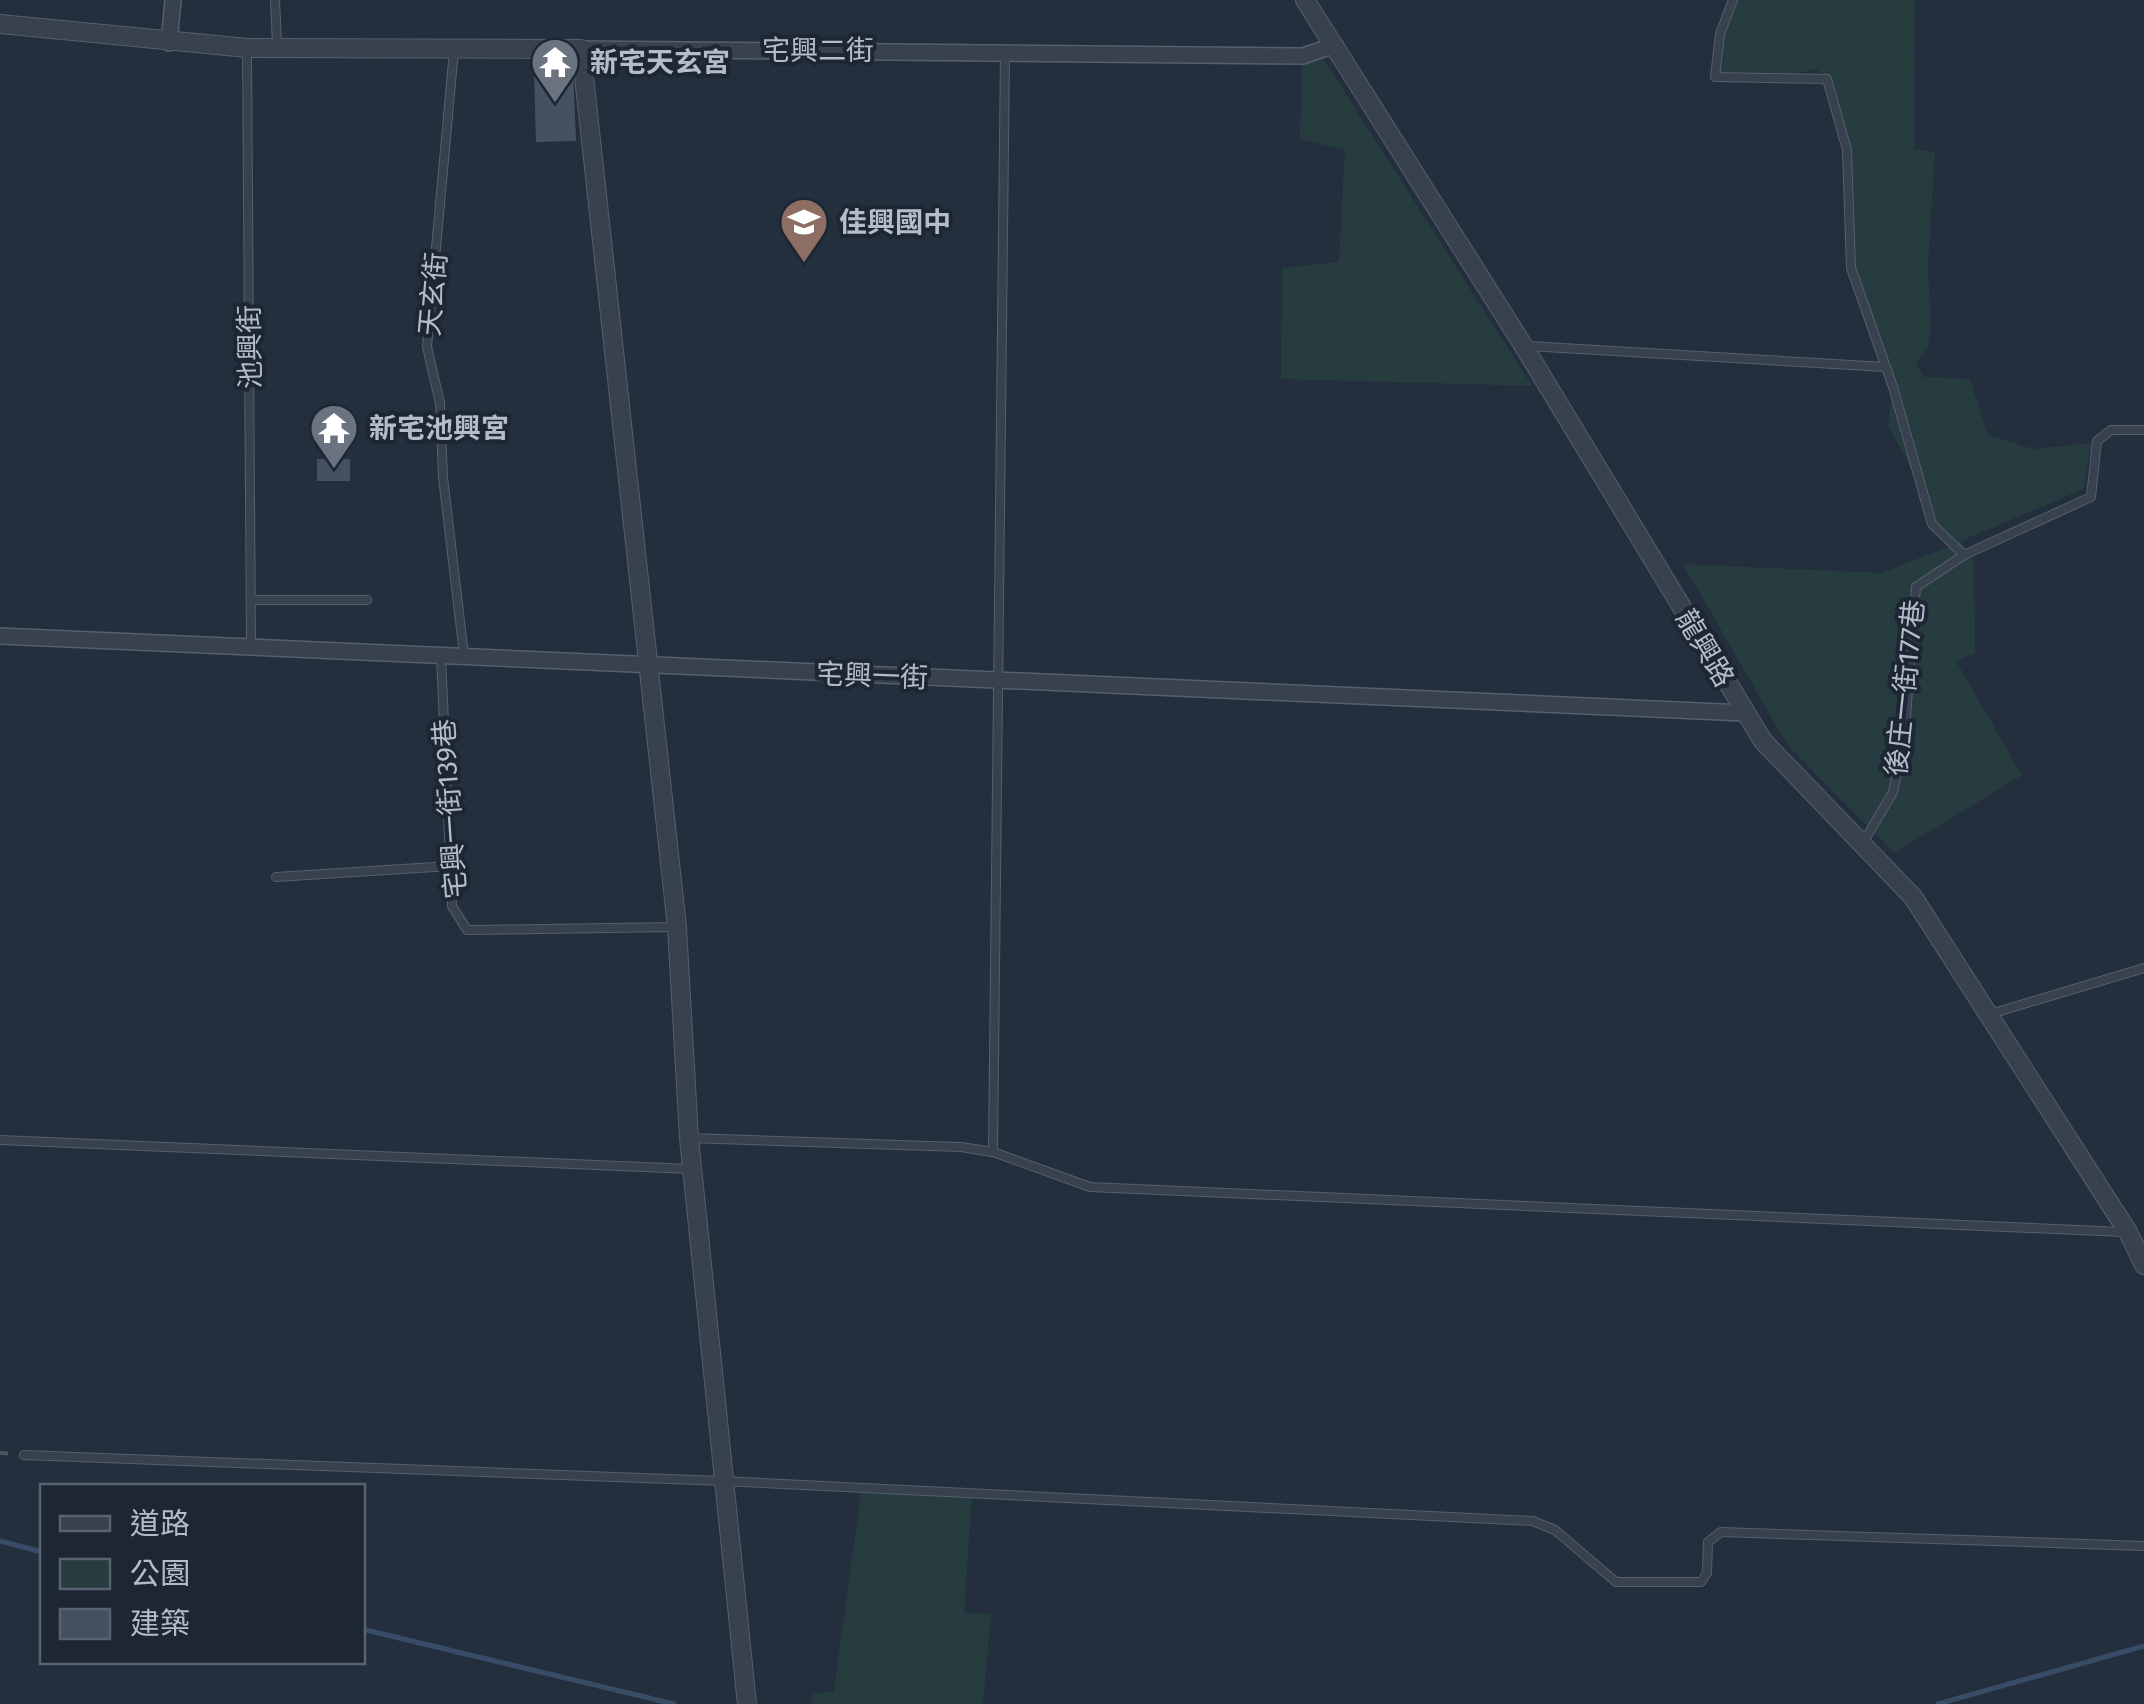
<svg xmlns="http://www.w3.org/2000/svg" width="2144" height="1704" font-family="'Fira Sans','Noto Sans TC',sans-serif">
<rect width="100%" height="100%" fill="#242f3e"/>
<!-- green -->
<g fill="#263c3f">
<path d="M1733 0H1915L1914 149 1935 152 1928 264 1931 325 1928 348 1916 364 1924 377 1970 379 1988 435 2033 449 2091 443 2084 489 1961 541 1974 563 1975 653 1956 661 2022 775 1894 853 1788 746 1683 564 1881 573 1951 546 1932 524 1921 488 1888 425 1893 387 1851 268 1847 150 1817 69 1777 77H1715L1720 34Z"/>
<path d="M1323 58 1532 386 1281 379 1282 268 1339 262 1345 150 1300 139 1302 63Z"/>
<path d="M861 1493 972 1496 964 1613 991 1614 983 1704H811L813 1694 834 1691Z"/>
</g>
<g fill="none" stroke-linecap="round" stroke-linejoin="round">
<!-- stream -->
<g stroke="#394c67" stroke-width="5">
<path d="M0 1541 42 1552"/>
<path d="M362 1629 674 1704"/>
<path d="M1938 1704 2144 1646"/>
</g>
</g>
<!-- building -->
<g fill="#455162">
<path d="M573 68 576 141 536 142 534 70Z"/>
<rect x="317" y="459" width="33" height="22"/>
</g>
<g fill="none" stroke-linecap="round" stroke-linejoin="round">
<!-- service casing -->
<g stroke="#565f6c" stroke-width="10">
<g id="service">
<path d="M275 0 277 45"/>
<path d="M1733 0 1720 34 1715 77 1827 79 1847 150 1851 268 1893 387 1932 524 1964 555"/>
<path d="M247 48 251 646"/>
<path d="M454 50 427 347 440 403 443 477 464 655"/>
<path d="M1528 346 1885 367"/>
<path d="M251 600H367"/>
<path d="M441 655 452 906 467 930 677 927"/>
<path d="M1863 843 1893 792 1904 742 1916 587 1964 555 2091 497 2097 441 2111 430H2144"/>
<path d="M276 877 450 866"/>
<path d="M1990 1014 2144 968"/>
<path d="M690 1138 961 1147 993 1152 1090 1187 2123 1232"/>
<path d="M0 1140 690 1169"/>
<path d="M993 1152 1005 51"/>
<path d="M24 1455 722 1481 1533 1521 1555 1530 1616 1582H1701L1707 1573 1708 1542 1721 1532 2144 1546"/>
</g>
</g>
<!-- minor casing -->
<g stroke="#565f6c" stroke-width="18">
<g id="minor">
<path d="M169 43 173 0"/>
<path d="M581 49 1303 56 1335 45"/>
<path d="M0 636 1745 713"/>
</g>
</g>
<!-- tertiary casing -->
<g stroke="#565f6c" stroke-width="20">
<g id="tertiary">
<path d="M1305 0 1523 345 1763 741 1913 897 2128 1232 2144 1265"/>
<path d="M0 24 247 48 581 49 677 927 689 1138 747 1704"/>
</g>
</g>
<!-- path -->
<path stroke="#44595c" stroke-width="4" stroke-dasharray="8 8" stroke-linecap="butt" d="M0 1453 14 1454"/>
<!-- service -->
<use href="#service" stroke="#38414e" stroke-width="8"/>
<!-- minor -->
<use href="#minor" stroke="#38414e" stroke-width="15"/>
<!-- tertiary -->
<use href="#tertiary" stroke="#38414e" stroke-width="18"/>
</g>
<!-- icons -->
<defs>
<g id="temple-pin" transform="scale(2.5)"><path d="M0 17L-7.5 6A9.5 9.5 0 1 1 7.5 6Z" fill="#6b7280" stroke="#1d2633"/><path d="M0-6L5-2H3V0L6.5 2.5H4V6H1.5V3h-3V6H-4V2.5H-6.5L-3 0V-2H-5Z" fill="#fff"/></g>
<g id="school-pin" transform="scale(2.5)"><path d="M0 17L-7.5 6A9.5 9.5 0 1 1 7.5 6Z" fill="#8d6e63" stroke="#1d2633"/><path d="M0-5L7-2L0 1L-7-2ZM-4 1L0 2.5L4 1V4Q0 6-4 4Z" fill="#fff"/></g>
</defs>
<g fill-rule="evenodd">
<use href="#temple-pin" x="555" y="62"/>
<use href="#school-pin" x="804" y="222"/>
<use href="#temple-pin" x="334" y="428"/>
</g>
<g text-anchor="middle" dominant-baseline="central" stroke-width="8" stroke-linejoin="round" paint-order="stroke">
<!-- street labels -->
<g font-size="28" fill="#b4bcc9" stroke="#1d2633">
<text x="818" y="50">宅興二街</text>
<text transform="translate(433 294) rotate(-85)">天玄街</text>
<text transform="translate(250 347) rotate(-91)">池興街</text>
<text transform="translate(1705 648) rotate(59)">龍興路</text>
<text transform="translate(872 676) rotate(2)">宅興一街</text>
<text transform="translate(1905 688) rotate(-84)">後庄一街177巷</text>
<text transform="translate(450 809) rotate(-94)">宅興一街139巷</text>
</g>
<!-- poi labels -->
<g font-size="28" font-weight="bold" fill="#b4bcc9" stroke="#1d2633" text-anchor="start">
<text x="590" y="62">新宅天玄宮</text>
<text x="839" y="222">佳興國中</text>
<text x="369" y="428">新宅池興宮</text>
</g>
</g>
<!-- legend -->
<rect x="40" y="1484" width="325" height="180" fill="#1d2633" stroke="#59626f" stroke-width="2.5"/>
<rect x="60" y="1516" width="50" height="15" fill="#38414e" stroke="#59626f" stroke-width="2.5"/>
<text x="130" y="1534" font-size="30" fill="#b4bcc9">道路</text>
<rect x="60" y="1559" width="50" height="30" fill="#263c3f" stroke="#59626f" stroke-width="2.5"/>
<text x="130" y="1584" font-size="30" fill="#b4bcc9">公園</text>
<rect x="60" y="1609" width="50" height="30" fill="#455162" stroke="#59626f" stroke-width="2.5"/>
<text x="130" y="1634" font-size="30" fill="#b4bcc9">建築</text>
</svg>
